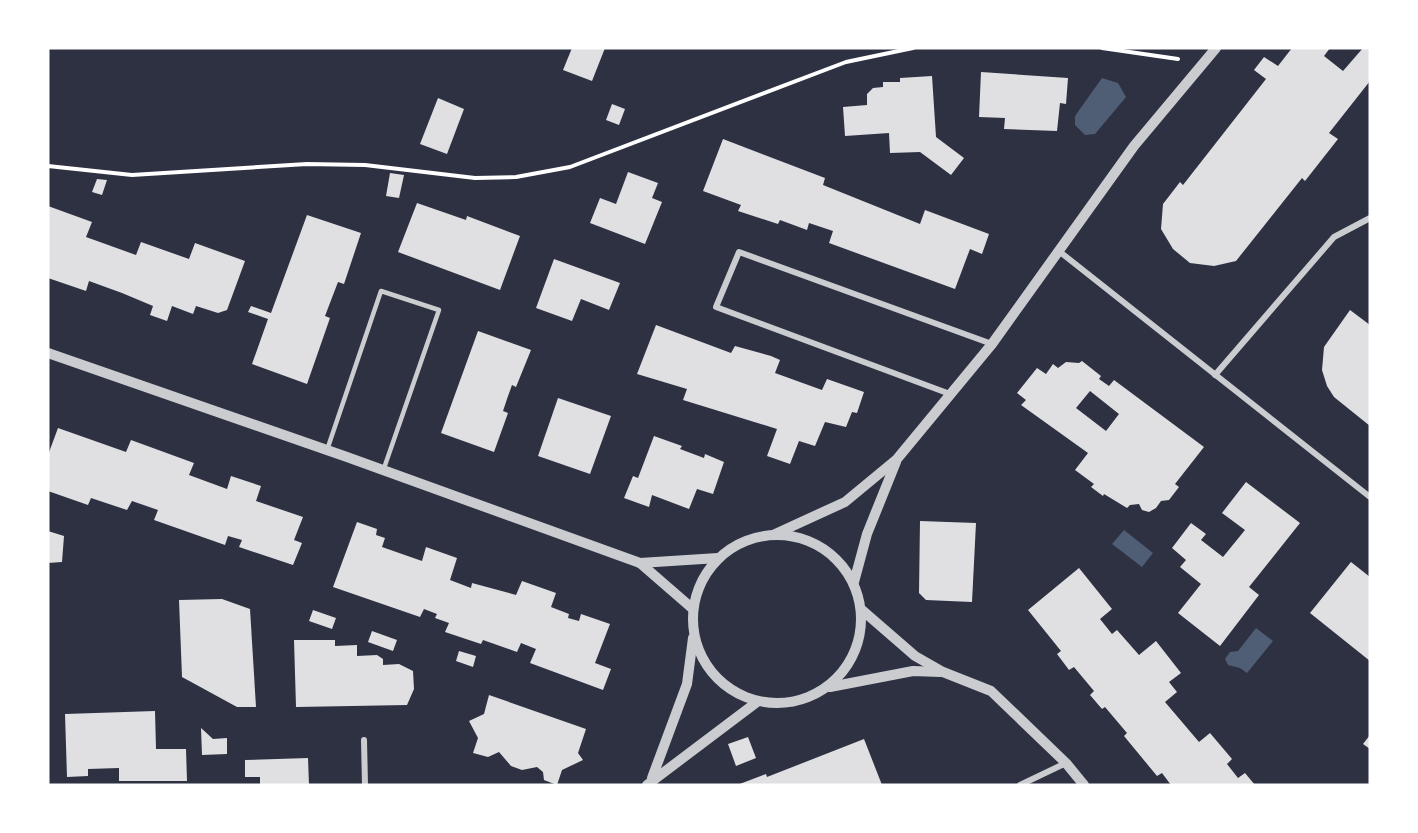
<svg xmlns="http://www.w3.org/2000/svg" width="1418" height="833" font-family="Roboto,sans-serif">
<rect width="100%" height="100%" fill="#2d3142"/>
<!-- water -->
<g fill="#4f5d75">
<path d="M1102 78 1118 83 1126 97 1095 134 1085 135 1075 125V116Z"/>
<path d="M1124 530 1153 553 1142 567 1112 544Z"/>
<path d="M1256 628 1273 641 1247 673 1240 668 1228 665 1225 659 1230 652 1238 651Z"/>
</g>
<!-- building -->
<g fill="#e0e0e3" fill-rule="evenodd">
<path d="M572 48H605L592 81 563 70Z"/>
<path d="M1292 48H1330L1324 56 1343 71 1363 48H1370V81L1329 133 1338 139 1305 181 1302 178 1236 261 1214 266 1190 263 1173 249 1161 229 1163 204 1180 182 1183 185 1266 79 1254 70 1264 57 1278 66Z"/>
<path d="M981 72 1068 78 1066 104 1060 103 1057 131 1004 129 1005 118 979 117Z"/>
<path d="M932 76 936 137 964 158 951 175 920 152 890 153 889 133 845 136 843 107 867 105V94L873 88 883 87V82H900V78Z"/>
<path d="M438 98 464 109 447 154 420 144Z"/>
<path d="M612 104 625 109 619 125 606 120Z"/>
<path d="M723 139 825 178 823 185 920 224 925 210 989 234 982 254 970 249 955 289 829 243 833 231 809 223 807 230 780 220 778 224 738 211 741 205 703 191Z"/>
<path d="M628 172 658 183 652 198 662 202 645 244 590 223 600 198 616 204Z"/>
<path d="M390 173 404 175 399 198 386 196Z"/>
<path d="M97 179 107 180 102 195 92 192Z"/>
<path d="M417 203 466 220 467 216 520 236 500 290 398 252Z"/>
<path d="M48 206 92 222 86 237 136 255 141 242 189 259 195 243 245 261 227 310 218 313 196 306 193 314 172 306 167 321 150 315 153 306 122 293 89 281 86 291 48 278Z"/>
<path d="M307 215 361 233 344 284 338 282 325 316 330 318 307 384 252 364 268 319 248 312 251 306 271 313Z"/>
<path d="M554 259 620 283 609 310 581 299 572 321 536 308Z"/>
<path d="M1350 310 1370 325V426L1334 397 1327 386 1322 370 1324 347Z"/>
<path d="M656 325 731 353 735 346 771 356 780 360 775 373 822 390 827 379 864 392 857 413 852 412 846 427 825 422 815 446 799 441 790 464 767 456 777 429 683 400 687 389 637 374Z"/>
<path d="M478 331 531 350 516 387 512 385 507 399 503 411 508 413 494 452 441 433Z"/>
<path d="M1082 361 1101 376 1099 379 1109 386 1114 380 1204 447 1175 484 1179 487 1169 500 1161 501 1156 508 1149 512 1142 510 1139 504 1130 505 1127 508 1104 494 1103 496 1091 487 1094 484 1075 470 1088 453 1021 405 1026 400 1017 393 1037 368 1046 374 1053 364 1058 368 1066 362 1079 363ZM1090 391 1119 414 1106 431 1076 408Z"/>
<path d="M558 398 611 416 590 474 538 456Z"/>
<path d="M58 428 126 452 131 440 194 463 189 475 227 489 231 476 261 486 256 501 303 517 294 540 302 543 293 565 239 547 242 540 228 536 225 545 154 520 158 510 132 501 127 510 91 498 88 505 48 491V455Z"/>
<path d="M654 436 682 446 680 449 704 458 705 454 724 462 713 494 697 489 689 509 652 495 649 507 624 498 633 476 638 478Z"/>
<path d="M1246 482 1300 523 1249 587 1259 595 1220 646 1178 613 1201 584 1180 567 1186 560 1172 548 1191 523 1206 534 1201 540 1223 557 1245 530 1222 513Z"/>
<path d="M920 521 976 523 972 602 926 600 919 593Z"/>
<path d="M357 522 377 529 376 535 385 538 382 547 422 561 426 547 457 558 450 580 471 588 472 583 516 595 522 581 556 593 551 607 569 614 568 618 579 621 581 614 610 624 595 663 611 669 603 690 530 663 536 649 521 643 517 652 483 640 481 644 445 632 449 623 435 618 437 614 424 609 420 617 333 587Z"/>
<path d="M48 531 64 536 62 562 48 563Z"/>
<path d="M1351 562 1370 577V661L1310 613Z"/>
<path d="M1079 568 1112 609 1100 619 1112 634 1117 630 1139 655 1156 641 1181 673 1169 682 1177 692 1165 702 1199 742 1210 733 1232 759 1227 764 1238 778 1245 773 1255 785H1171L1162 773 1157 776 1124 736 1127 733 1105 707 1102 709 1090 695 1094 691 1074 667 1069 670 1057 654 1061 651 1028 610Z"/>
<path d="M222 599 250 609 256 707H237L182 677 179 600Z"/>
<path d="M313 610 336 618 332 629 309 621Z"/>
<path d="M372 631 397 640 393 651 368 642Z"/>
<path d="M294 640H335V646L357 645V656L377 655 383 659V665L399 664 413 671 414 689 407 705 296 707Z"/>
<path d="M459 651 476 656 473 667 456 661Z"/>
<path d="M489 695 586 729 578 753 583 760 562 770 557 785 544 780 543 772 537 767 522 770 511 766 499 752 488 757 473 753 478 738 469 721 484 714Z"/>
<path d="M155 711 156 749H186L187 781H119V768L88 769V776L67 777 65 714Z"/>
<path d="M201 728 213 739 227 738V754L202 755Z"/>
<path d="M1370 735V749L1363 744Z"/>
<path d="M748 737 756 758 736 766 728 744Z"/>
<path d="M864 739 882 785H737L766 774 767 777Z"/>
<path d="M308 758 309 785H260V777H245V760Z"/>
</g>
<g fill="none" stroke-linecap="round" stroke-linejoin="round">
<!-- path -->
<g stroke="#fff" stroke-width="4">
<path d="M1102 48 1178 59"/>
<path d="M48 166 132 175 307 164 365 165 475 178 516 177 570 167 846 62 913 48"/>
</g>
<!-- service -->
<path stroke="#caccd0" stroke-width="4.5" d="M327 450 381 291 439 310 383 471"/>
<!-- minor -->
<g stroke="#caccd0" stroke-width="6">
<path d="M1060 252 1370 497"/>
<path d="M1215 375 1334 237 1370 218"/>
<path d="M950 394 716 307 739 252 992 344"/>
<path d="M364 740 365 785"/>
<path d="M1020 785 1066 763"/>
</g>
<!-- tertiary -->
<g stroke="#caccd0" stroke-width="10">
<path d="M48 353 347 457 640 563 693 609"/>
<circle cx="777" cy="619" r="84"/>
<path d="M773 535 845 502 897 459 992 344 1134 146 1216 48"/>
<path d="M640 563 718 558"/>
<path d="M854 582 867 534 896 462"/>
<path d="M862 610 915 656 943 672 991 691 1066 763 1084 785"/>
<path d="M830 687 913 671 940 672"/>
<path d="M652 778 687 684 693 638"/>
<path d="M647 785 757 702"/>
</g>
</g>
<!-- border -->
<rect width="1418" height="833" fill="none" stroke="#ffffff" stroke-width="99"/>
</svg>
